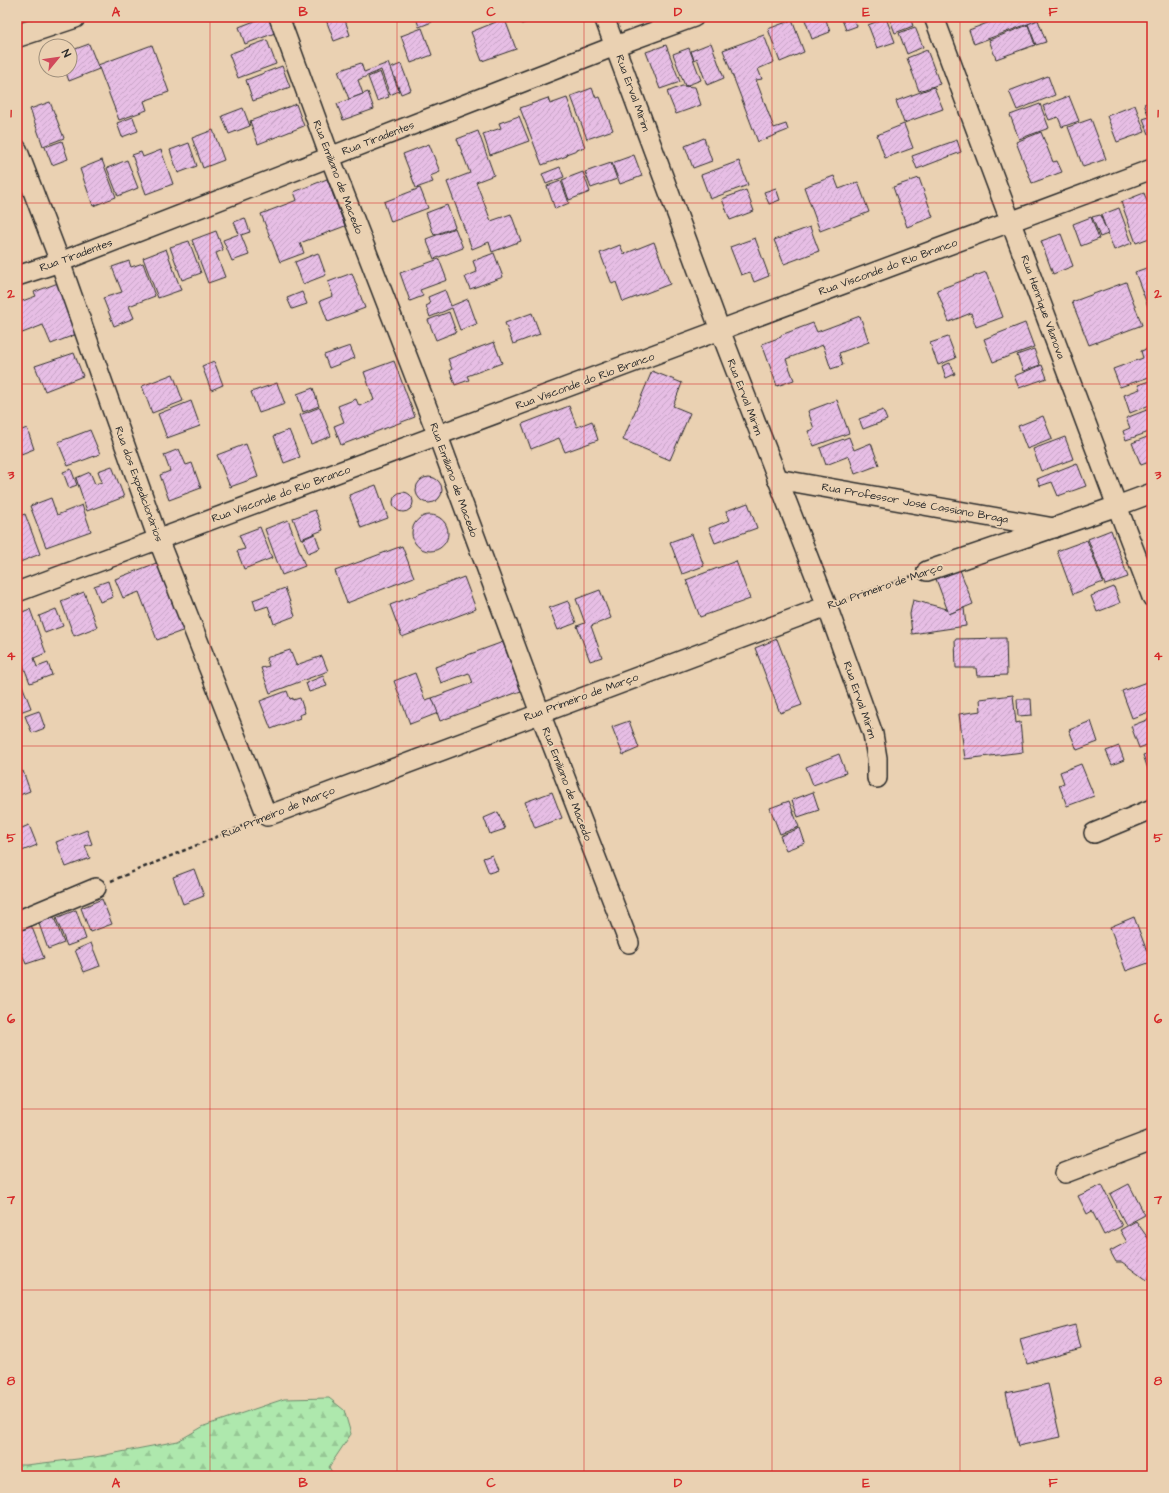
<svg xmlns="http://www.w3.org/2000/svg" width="1169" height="1493" font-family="'Architects Daughter',sans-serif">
<defs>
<pattern id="forest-firs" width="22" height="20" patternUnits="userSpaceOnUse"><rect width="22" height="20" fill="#aee8ad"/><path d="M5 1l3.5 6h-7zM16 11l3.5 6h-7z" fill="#96c795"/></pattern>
<pattern id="building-hatch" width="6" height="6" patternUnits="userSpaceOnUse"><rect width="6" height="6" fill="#e7bee5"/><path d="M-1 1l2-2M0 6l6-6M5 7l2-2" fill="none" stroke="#c6a3c5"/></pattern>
</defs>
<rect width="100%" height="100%" fill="#ead1b2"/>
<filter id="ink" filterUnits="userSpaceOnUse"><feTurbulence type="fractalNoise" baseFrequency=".025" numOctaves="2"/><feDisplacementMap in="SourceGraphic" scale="8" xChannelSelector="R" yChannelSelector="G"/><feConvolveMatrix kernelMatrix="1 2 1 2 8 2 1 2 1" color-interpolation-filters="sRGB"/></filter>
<g filter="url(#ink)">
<!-- forest -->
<path fill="url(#forest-firs)" stroke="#6c8a6c" d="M329 1398 344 1410 351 1434 329 1467 334 1476H17V1465H26L95 1457 178 1441 204 1426 284 1399Z"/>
<!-- building -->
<g fill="url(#building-hatch)" stroke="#2b2b2b">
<path d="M265 17H269L275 33 245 44 239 27Z"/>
<path d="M325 17H344L350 35 334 41Z"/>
<path d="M416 17H430L432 22 419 27Z"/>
<path d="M494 17H504L516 49 482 61 471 32 496 22Z"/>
<path d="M520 17H541L522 24Z"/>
<path d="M804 17H825L830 32 812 39Z"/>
<path d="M841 17H853L857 26 846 30Z"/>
<path d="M889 17H910L913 26 895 33Z"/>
<path d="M1003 17H1034L1036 21 974 44 969 30Z"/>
<path d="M886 18 895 42 877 48 868 25Z"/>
<path d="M792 20 804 52 780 62 768 29Z"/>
<path d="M1038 20 1046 42 1036 45 1028 24Z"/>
<path d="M1028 25 1035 45 996 59 989 40Z"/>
<path d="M915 27 923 47 907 54 899 33Z"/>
<path d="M422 28 432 55 411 63 401 36Z"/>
<path d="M764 35 774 62 758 69 762 79 756 80 774 128 786 124 788 130 758 142 723 50Z"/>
<path d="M267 40 276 64 238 78 229 54Z"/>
<path d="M711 43 724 78 707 85 697 58 694 60 691 51Z"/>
<path d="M89 44 99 69 69 81 65 70H70V51Z"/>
<path d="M152 45 169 92 144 101 147 110 119 120 98 65Z"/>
<path d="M666 45 680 82 660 89 646 52Z"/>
<path d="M689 48 701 80 685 86 673 54Z"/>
<path d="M927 50 940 84 919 91 907 58Z"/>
<path d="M361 63 364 72 388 63 399 91 390 95 381 70 358 80 363 94 349 99 338 71Z"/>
<path d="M401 64 411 90 401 94 391 68Z"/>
<path d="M282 66 290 87 253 101 246 80Z"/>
<path d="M380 72 389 97 377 101 368 77Z"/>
<path d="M1048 76 1055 95 1017 110 1009 91Z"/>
<path d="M682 86 695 87 701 105 676 114 667 92Z"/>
<path d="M934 87 943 109 904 123 896 101Z"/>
<path d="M592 88 596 98 600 97 613 130 587 139 571 96Z"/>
<path d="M368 92 374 109 343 120 337 104Z"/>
<path d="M1069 96 1079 121 1062 127 1058 117 1049 120 1043 106Z"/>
<path d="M548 98 550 104 567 98 585 147 566 154 567 156 542 165 520 108Z"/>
<path d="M1152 101V133L1149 134 1143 119 1149 117 1144 104Z"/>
<path d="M50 102 64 138 43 146 30 109Z"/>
<path d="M296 104 304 126 258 144 250 121Z"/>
<path d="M1040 104 1049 128 1019 139 1010 115Z"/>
<path d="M1135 105 1145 132 1117 142 1107 116Z"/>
<path d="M243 108 250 126 229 134 222 116Z"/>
<path d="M519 116 529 141 490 155 483 134 501 128 499 123Z"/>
<path d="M133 117 138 131 122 137 117 123Z"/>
<path d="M1091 119 1106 159 1083 167 1068 127Z"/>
<path d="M904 124 913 148 885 158 877 135Z"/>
<path d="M213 130 224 160 203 168 192 138Z"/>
<path d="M478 131 494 175 476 182 491 221 511 214 521 241 492 252 489 242 472 249 447 182 470 173 457 139Z"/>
<path d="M1041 132 1053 162 1057 161 1062 172 1032 183 1016 142Z"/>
<path d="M704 138 712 161 693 168 685 146Z"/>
<path d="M957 140 961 152 917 169 912 156Z"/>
<path d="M62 141 68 159 52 165 45 147Z"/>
<path d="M189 143 197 166 178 173 170 150Z"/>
<path d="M429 144 440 172 430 176 433 182 416 188 403 154Z"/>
<path d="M161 150 173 184 146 194 132 155 141 152 143 157Z"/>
<path d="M634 155 642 176 620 184 612 163Z"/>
<path d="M102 160 116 197 93 206 80 169Z"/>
<path d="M127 160 138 188 118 196 107 168Z"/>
<path d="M739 161 748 185 710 199 701 175Z"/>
<path d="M611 163 617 179 591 188 585 172Z"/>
<path d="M560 167 564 177 546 184 542 174Z"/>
<path d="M583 172 590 192 569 200 562 180Z"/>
<path d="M834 176 839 189 858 182 869 212 820 231 804 187Z"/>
<path d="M919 178 933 217 907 227 893 187Z"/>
<path d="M327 179 345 226 300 243 304 253 280 262 261 214 297 200 294 192Z"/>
<path d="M561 181 569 203 555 209 547 186Z"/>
<path d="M420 188 428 208 391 222 384 202Z"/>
<path d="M776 188 780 200 769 204 764 192Z"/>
<path d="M746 190 754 211 730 220 722 199Z"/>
<path d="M1144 193 1152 215V237L1136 243 1121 202Z"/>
<path d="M447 205 455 227 434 235 426 213Z"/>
<path d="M1119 208 1132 243 1114 250 1101 215Z"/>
<path d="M1100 215 1108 234 1100 237 1092 217Z"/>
<path d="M1091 217 1099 239 1081 246 1073 224Z"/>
<path d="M245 218 250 232 241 235 249 255 232 261 223 240 239 234 234 222Z"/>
<path d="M810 227 819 251 784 264 774 240Z"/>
<path d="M455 228 463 248 434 259 426 239Z"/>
<path d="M216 231 223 250 216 253 225 277 208 283 192 240Z"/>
<path d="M1061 234 1073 266 1053 274 1041 241Z"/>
<path d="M755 238 769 276 754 282 750 272 741 275 730 247Z"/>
<path d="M189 241 201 273 182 280 170 247Z"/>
<path d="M654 242 670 284 623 302 616 282 612 284 600 253 620 245 624 254Z"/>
<path d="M166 249 181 290 158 298 143 258Z"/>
<path d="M318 253 326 275 303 284 295 262Z"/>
<path d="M494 253 503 277 470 289 465 277 477 272 473 261Z"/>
<path d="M439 259 447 280 420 290 423 296 410 301 400 273Z"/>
<path d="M129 261 131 267 143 263 155 296 129 306 134 318 114 326 103 298 122 292 112 267Z"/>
<path d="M1152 266V317L1135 272Z"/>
<path d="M986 272 1003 317 976 327 971 313 949 322 937 290Z"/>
<path d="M352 273 365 308 328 322 320 301 333 296 328 282Z"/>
<path d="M1126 282 1142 325 1089 345 1072 302Z"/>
<path d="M58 283 77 334 51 344 43 325 17 335V303L36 296 34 292Z"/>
<path d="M445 290 451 306 468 299 477 324 460 330 452 308 430 317 426 306 430 304 428 297Z"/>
<path d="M302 292 307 304 292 309 287 298Z"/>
<path d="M449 312 456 332 436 340 428 320Z"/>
<path d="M532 313 540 334 513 344 505 323Z"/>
<path d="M860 316 869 342 839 353 843 365 831 369 823 345 786 359 794 380 777 386 762 344 781 337V335L813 323 817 332Z"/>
<path d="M1025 323 1034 347 993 362 984 339Z"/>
<path d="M948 337 956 358 938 365 930 343Z"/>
<path d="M494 342 502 363 467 376 469 380 455 385 450 370 452 369 448 359Z"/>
<path d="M350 346 355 358 329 368 324 355Z"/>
<path d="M1152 347V376L1120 387 1113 369 1143 358 1141 351Z"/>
<path d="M1034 349 1040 365 1023 371 1017 355Z"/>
<path d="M74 353 83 376 45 391 35 366Z"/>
<path d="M214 361 223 385 211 390 202 366Z"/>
<path d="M394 361 415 417 341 445 334 426 344 422 338 406 356 399 359 406 374 400 364 372Z"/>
<path d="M950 363 955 374 946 378 942 366Z"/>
<path d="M1042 365 1047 378 1019 388 1014 376Z"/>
<path d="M652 371 682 383 673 406 690 413 670 460 623 440Z"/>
<path d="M173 374 183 401 152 413 142 386Z"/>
<path d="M1152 380V404L1130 413 1124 395 1140 389 1138 385Z"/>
<path d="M277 383 285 404 259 413 251 392Z"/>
<path d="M313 388 319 406 303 412 297 394Z"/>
<path d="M837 400 849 433 814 446 808 431 814 429 808 411Z"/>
<path d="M191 401 200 426 167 438 158 414Z"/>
<path d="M569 406 577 427 592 421 598 440 565 452 559 438 531 449 522 424Z"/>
<path d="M320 407 331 436 311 444 300 415Z"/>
<path d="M1152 408V431L1126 440 1123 431 1130 428 1126 418Z"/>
<path d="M883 410 887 420 863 429 859 419Z"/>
<path d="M1043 416 1052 439 1027 449 1018 426Z"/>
<path d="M27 428 34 449 21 454 17 443V432Z"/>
<path d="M90 430 100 454 68 466 58 442Z"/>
<path d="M289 430 300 457 284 463 274 436Z"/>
<path d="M1152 435V461L1141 465 1132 443Z"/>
<path d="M849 437 854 450 871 443 879 465 855 474 849 456 826 465 820 448Z"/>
<path d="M1065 437 1073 459 1041 471 1033 449Z"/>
<path d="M246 444 258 477 230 487 217 455Z"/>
<path d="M179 449 186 465 192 463 201 488 169 500 160 475 170 471 164 455Z"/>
<path d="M1077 463 1086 486 1058 496 1052 482 1040 486 1037 479Z"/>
<path d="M112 466 124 497 87 511 76 478 90 472 95 484 102 482 98 471Z"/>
<path d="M71 469 77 485 69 488 63 472Z"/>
<circle cx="429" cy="490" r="13"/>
<path d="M376 485 388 518 361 528 349 495Z"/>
<circle cx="403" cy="502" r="10"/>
<path d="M51 498 57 515 82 505 91 531 46 547 30 506Z"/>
<path d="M748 503 757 528 715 543 709 528 730 520 726 511Z"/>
<path d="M315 510 323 530 301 539 293 518Z"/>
<path d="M25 514 40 554 20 562 17 554V517Z"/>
<circle cx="430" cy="533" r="18"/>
<path d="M288 520 305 566 282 575 265 529Z"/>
<path d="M260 527 272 558 244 569 237 551 245 549 239 535Z"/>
<path d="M1111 530 1128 577 1105 585 1088 539Z"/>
<path d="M315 534 320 548 308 553 303 539Z"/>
<path d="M692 534 704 566 682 574 670 542Z"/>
<path d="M1087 540 1103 582 1073 594 1057 551Z"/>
<path d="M402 546 414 577 347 603 335 571Z"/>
<path d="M736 561 750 599 700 617 686 580Z"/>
<path d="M159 562 185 630 157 640 139 592 123 598 115 579Z"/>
<path d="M960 570 973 604 949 614 936 579Z"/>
<path d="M464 577 476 609 402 637 390 605Z"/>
<path d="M108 581 113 597 100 602 94 586Z"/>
<path d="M1114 587 1120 603 1097 612 1091 596Z"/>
<path d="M285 588 295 616 274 624 268 606 256 610 253 600Z"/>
<path d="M600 590 611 618 591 626 602 657 590 661 577 626 585 623 576 599Z"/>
<path d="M84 592 97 627 74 636 61 601Z"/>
<path d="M913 600 947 609 949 614 964 608 966 626 912 634 910 614Z"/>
<path d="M568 601 576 623 558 630 549 608Z"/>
<path d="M30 609 46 653 34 658 37 667 48 663 52 675 30 683 17 649V614Z"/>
<path d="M56 609 63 626 45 633 39 616Z"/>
<path d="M1006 638 1007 675 977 676 976 668H956L955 639Z"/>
<path d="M777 639 802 705 780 713 755 648Z"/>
<path d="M503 642 521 691 440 721 432 698 473 683 469 673 441 683 435 667Z"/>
<path d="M290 650 296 665 322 656 328 671 270 693 261 668 269 666 266 658Z"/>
<path d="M17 670 21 682 17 683Z"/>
<path d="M415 673 425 700 432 698 438 713 410 724 394 681Z"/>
<path d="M323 676 327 686 309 692 306 683Z"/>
<path d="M1152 680V711L1132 718 1122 691Z"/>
<path d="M22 685 31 708 17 713V687Z"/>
<path d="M287 691 290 699 293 698V700L300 698 305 713 299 715 300 718 271 729 260 701Z"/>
<path d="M1013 695 1016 723 1020 722 1023 752 965 759 959 714 981 711 980 699Z"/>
<path d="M1017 699H1031L1032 715 1018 716Z"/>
<path d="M39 711 45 728 32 733 25 716Z"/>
<path d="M1152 718V743L1139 748 1131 726Z"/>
<path d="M629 721 639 748 623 755 612 727Z"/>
<path d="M1091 721 1098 742 1077 750 1069 730Z"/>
<path d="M1119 746 1124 760 1112 765 1106 751Z"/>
<path d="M1152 752V780L1143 755Z"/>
<path d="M839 754 846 773 813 785 806 767Z"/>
<path d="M1081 764 1094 796 1067 806 1059 785 1064 783 1060 772Z"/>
<path d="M23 771 30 791 17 796V774Z"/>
<path d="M552 792 562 818 535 828 525 802Z"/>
<path d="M813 792 819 810 798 817 792 800Z"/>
<path d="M789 801 799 827 780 834 770 808Z"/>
<path d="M498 812 505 829 490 834 484 818Z"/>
<path d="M29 825 37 845 17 853V830Z"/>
<path d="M800 828 805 843 786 850 780 836Z"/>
<path d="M87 830 92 844 85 846 90 858 66 867 56 842Z"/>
<path d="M492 855 498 870 489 873 483 858Z"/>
<path d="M194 869 204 896 183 904 173 877Z"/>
<path d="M102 899 112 924 90 932 81 908Z"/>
<path d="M76 910 86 939 67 946 56 918Z"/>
<path d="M53 915 64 943 48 949 38 921Z"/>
<path d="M1134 917 1151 962 1126 971 1110 927Z"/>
<path d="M31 925 44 958 26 964 17 941V930Z"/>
<path d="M91 943 100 966 84 972 75 950Z"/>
<path d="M1129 1184 1145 1215 1126 1225 1110 1194Z"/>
<path d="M1102 1185 1122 1226 1104 1235 1092 1211 1087 1214 1078 1196Z"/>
<path d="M1136 1221 1152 1244V1274L1146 1280 1122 1262H1116L1110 1251 1127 1242 1120 1230Z"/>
<path d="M1075 1325 1081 1349 1027 1364 1020 1340Z"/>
<path d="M1048 1384 1060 1437 1018 1446 1006 1393Z"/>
</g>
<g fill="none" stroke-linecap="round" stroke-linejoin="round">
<!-- minor casing -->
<g stroke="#2b2b2b" stroke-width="22">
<g id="minor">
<path d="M279 17 330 157 438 436 540 713 629 943"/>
<path d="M604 17 720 330 827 606 873 734 877 758V778"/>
<path d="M934 17 1117 506 1152 597"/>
<path d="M17 149 60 262 158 539 267 816 827 606"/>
<path d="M17 276 60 262 615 46 694 17"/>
<path d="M777 479 1054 528"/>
<path d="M927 571 1117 506 1152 493"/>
<path d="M17 592 1152 169"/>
<path d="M1094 833 1152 809"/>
<path d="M17 921 96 888"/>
<path d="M1065 1173 1152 1140"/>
</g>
</g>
<!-- secondary casing -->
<g stroke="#2b2b2b" stroke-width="25">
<path id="secondary" d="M17 36 74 17"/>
</g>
<!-- path -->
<g stroke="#2b2b2b" stroke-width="2.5" stroke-dasharray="4 3" stroke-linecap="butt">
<path d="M843 600 912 576"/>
<path d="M111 881 252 822"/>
</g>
<!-- minor -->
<use href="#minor" stroke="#ead1b2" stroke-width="19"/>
<!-- secondary -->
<use href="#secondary" stroke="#ead1b2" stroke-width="22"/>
</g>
</g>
<!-- grid -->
<path fill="none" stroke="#d62828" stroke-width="1" stroke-opacity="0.55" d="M210 17V1476M397 17V1476M584 17V1476M772 17V1476M960 17V1476M17 203H1152M17 384H1152M17 565H1152M17 746H1152M17 928H1152M17 1109H1152M17 1290H1152"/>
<g text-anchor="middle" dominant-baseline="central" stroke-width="3.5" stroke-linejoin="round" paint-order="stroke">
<!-- street labels -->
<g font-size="11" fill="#2b2b2b" stroke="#ead1b2">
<text transform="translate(633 93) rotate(70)">Rua Erval Mirim</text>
<text transform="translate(378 138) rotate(-21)">Rua Tiradentes</text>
<text transform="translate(338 177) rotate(69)">Rua Emiliano de Macedo</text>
<text transform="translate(76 255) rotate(-20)">Rua Tiradentes</text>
<text transform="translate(888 267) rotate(-20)">Rua Visconde do Rio Branco</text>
<text transform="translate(1043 307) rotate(70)">Rua Henrique Vilanova</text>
<text transform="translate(585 381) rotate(-20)">Rua Visconde do Rio Branco</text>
<text transform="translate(745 397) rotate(69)">Rua Erval Mirim</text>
<text transform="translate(454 480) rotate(70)">Rua Emiliano de Macedo</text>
<text transform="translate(139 484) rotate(70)">Rua dos Expedicionários</text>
<text transform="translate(281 494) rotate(-20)">Rua Visconde do Rio Branco</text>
<text transform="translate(915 503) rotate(10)">Rua Professor José Cassiano Braga</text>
<text transform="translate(885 586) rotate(-19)">Rua Primeiro de Março</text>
<text transform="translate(581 697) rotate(-20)">Rua Primeiro de Março</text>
<text transform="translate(860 700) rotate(71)">Rua Erval Mirim</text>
<text transform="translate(567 784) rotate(69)">Rua Emiliano de Macedo</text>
<text transform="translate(278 812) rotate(-22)">Rua Primeiro de Março</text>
</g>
</g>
<!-- margin -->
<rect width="1169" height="1493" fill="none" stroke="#ead1b2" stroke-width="44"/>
<!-- north arrow -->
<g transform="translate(58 58) rotate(61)"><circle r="19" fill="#ead1b2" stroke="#9e8f7c"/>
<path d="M0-3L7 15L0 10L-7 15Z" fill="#d1495b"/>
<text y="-6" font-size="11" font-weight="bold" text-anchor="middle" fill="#2b2b2b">N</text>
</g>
<rect x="22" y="22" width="1125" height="1449" fill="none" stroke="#d62828" stroke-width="1.5"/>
<g font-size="13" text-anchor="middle" font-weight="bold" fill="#d62828">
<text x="116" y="16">A</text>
<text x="303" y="16">B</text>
<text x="491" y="16">C</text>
<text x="678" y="16">D</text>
<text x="866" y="16">E</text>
<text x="1053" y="16">F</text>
<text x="11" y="117">1</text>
<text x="1158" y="117">1</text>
<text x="11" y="298">2</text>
<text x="1158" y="298">2</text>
<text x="11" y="479">3</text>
<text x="1158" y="479">3</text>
<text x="11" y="660">4</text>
<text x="1158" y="660">4</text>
<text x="11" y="842">5</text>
<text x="1158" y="842">5</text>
<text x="11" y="1023">6</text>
<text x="1158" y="1023">6</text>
<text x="11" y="1204">7</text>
<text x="1158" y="1204">7</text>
<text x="11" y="1385">8</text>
<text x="1158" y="1385">8</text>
<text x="116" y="1487">A</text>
<text x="303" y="1487">B</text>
<text x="491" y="1487">C</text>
<text x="678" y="1487">D</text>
<text x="866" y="1487">E</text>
<text x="1053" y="1487">F</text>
</g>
</svg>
